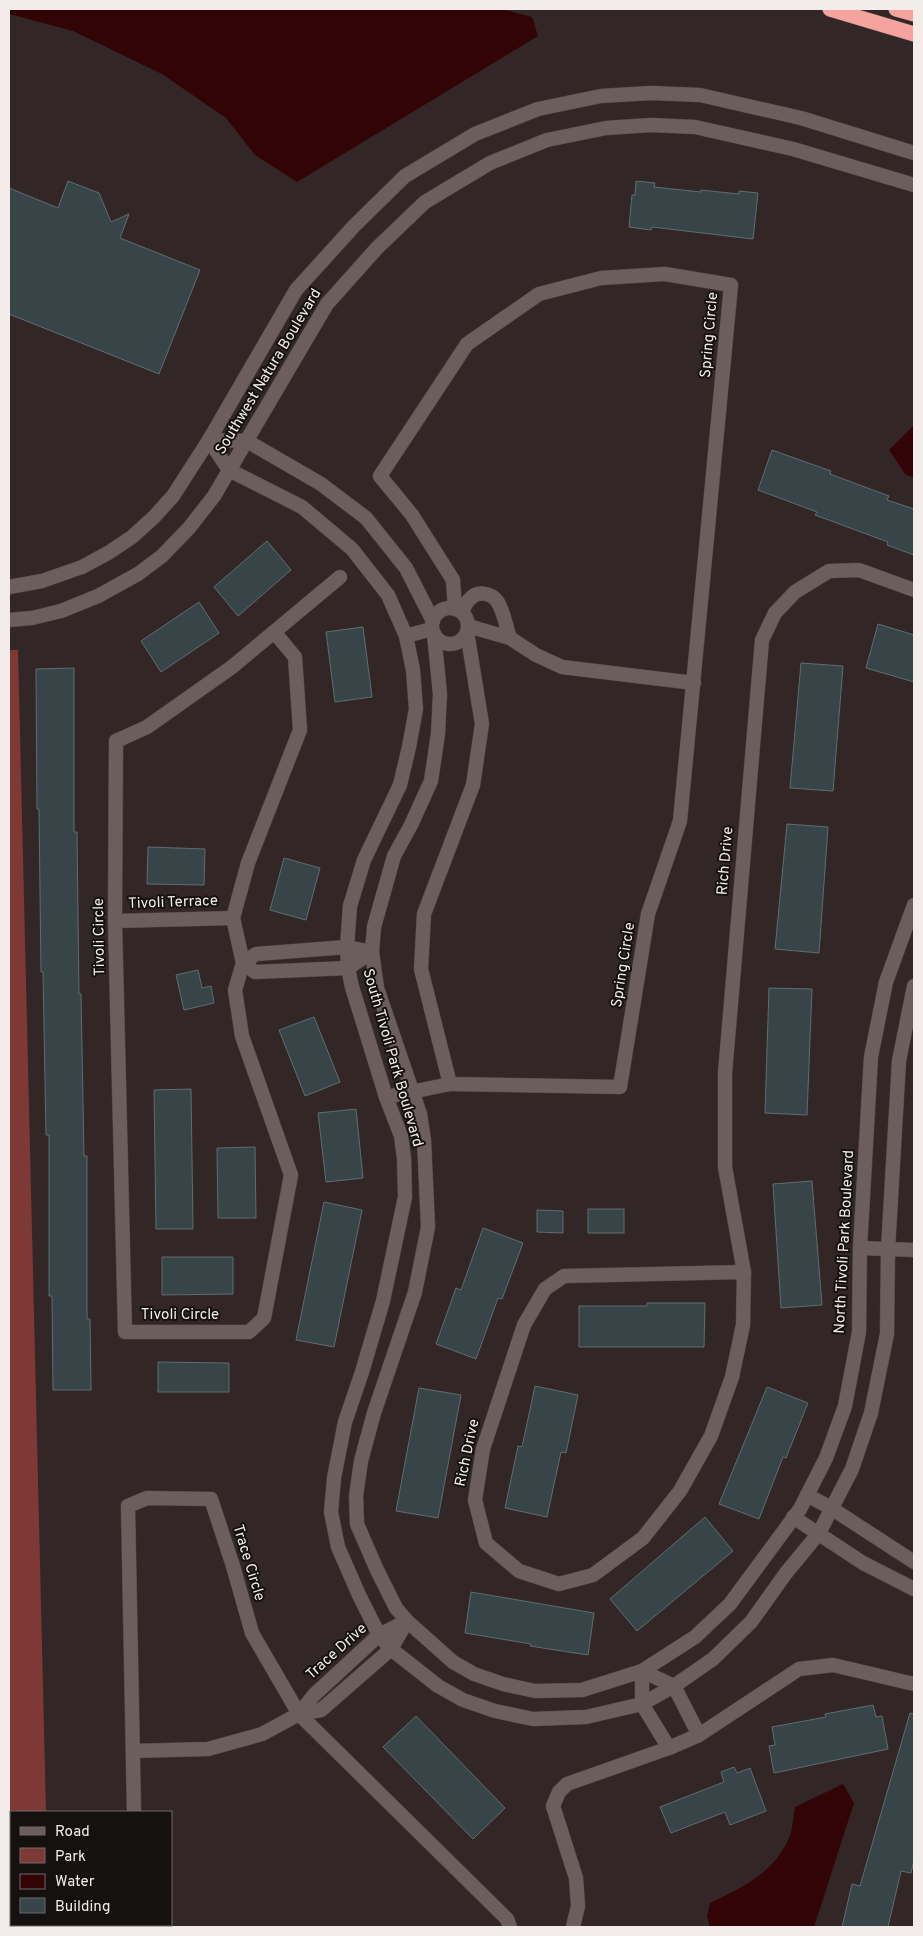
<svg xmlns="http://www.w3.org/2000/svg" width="923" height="1936" font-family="Overpass,sans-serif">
<rect width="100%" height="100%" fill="#322726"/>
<!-- green -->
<path fill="#7e3836" d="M9 650H18L46 1812H11V1925H48V1927H9Z"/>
<!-- water -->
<g fill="#320406">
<path d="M9 9H503L532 17 538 36 297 182 255 155 226 118 162 74 73 31 9 14Z"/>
<path d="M914 425V478L905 474 889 450Z"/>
<path d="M843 1784 854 1803 814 1927H710L707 1916 710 1903C742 1888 774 1873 789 1838 793 1829 793 1817 795 1807Z"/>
</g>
<!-- building -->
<g fill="#374448" stroke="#5f6d71">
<path d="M68 181 99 193 111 222 129 214 120 238 200 270 159 374 9 314V188L58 208Z"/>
<path d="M636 181 655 183 654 187 701 192V190L739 194V191L758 193 753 239 652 227 651 230 629 227 632 195H635Z"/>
<path d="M772 450 831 471 830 474 889 496 887 500 914 509V555L887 545 888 542 815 515 817 512 758 490Z"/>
<path d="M267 541 291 570 238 616 214 587Z"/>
<path d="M199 602 219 633 161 672 141 641Z"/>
<path d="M878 624 914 635V682L866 668Z"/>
<path d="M363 627 372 697 335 702 326 632Z"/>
<path d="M801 663 843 666 833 791 790 788Z"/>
<path d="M74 668V832H77L79 994H81L84 1156H87V1319H90L91 1390H53L52 1296H49V1135H46L43 972H41L39 809H37L36 669Z"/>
<path d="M787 824 828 827 819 953 775 949Z"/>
<path d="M148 847 205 849 204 885 147 884Z"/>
<path d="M284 858 320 868 306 920 270 910Z"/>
<path d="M198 970 202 988 211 986 214 1003 184 1010 176 975Z"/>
<path d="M769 988 812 989 807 1115 765 1113Z"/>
<path d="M314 1017 340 1082 305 1096 279 1030Z"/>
<path d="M191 1089 193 1229H156L154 1090Z"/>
<path d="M356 1109 363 1178 326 1182 318 1113Z"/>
<path d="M255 1147 256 1218H218L217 1148Z"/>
<path d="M812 1181 822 1305 781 1308 773 1184Z"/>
<path d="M324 1202 362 1210 334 1347 296 1340Z"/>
<rect x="588" y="1209" width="36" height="24"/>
<path d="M537 1210 563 1211V1233L537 1232Z"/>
<path d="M483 1228 523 1243 502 1299 498 1298 476 1359 436 1344 456 1288 461 1290Z"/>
<path d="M162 1257H233V1294L162 1295Z"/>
<path d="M647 1303H705L704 1347H579V1306H647Z"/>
<path d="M158 1362 229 1363V1392H158Z"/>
<path d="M535 1386 578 1395 566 1453 561 1452 547 1517 505 1508 518 1446 522 1447Z"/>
<path d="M767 1387 808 1403 786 1458 783 1457 759 1519 719 1504Z"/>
<path d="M419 1388 461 1395 438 1518 396 1511Z"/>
<path d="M705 1517 733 1551 637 1631 610 1599Z"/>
<path d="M471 1592 594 1613 588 1655 530 1646 531 1644 465 1633Z"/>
<path d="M873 1705 876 1717 882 1716 888 1749 774 1773 769 1746 775 1745 772 1727 826 1717 825 1714Z"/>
<path d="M910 1713 914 1714V1860L911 1873 901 1871 888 1927H842L852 1884 860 1886Z"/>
<path d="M416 1716 505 1808 473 1839 383 1747Z"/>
<path d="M734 1767 737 1773 750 1768 766 1811 730 1825 725 1812 671 1833 660 1807 724 1782 721 1772Z"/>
</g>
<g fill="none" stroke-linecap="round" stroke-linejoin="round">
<!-- minor casing -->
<g stroke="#4e4444" stroke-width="15">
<g id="minor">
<path d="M209 440 229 470 302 507 352 549 388 595 406 636 413 670 416 709 409 747 400 785 364 860 350 906 347 947 348 968 352 987 386 1097 401 1136 404 1158 405 1197 383 1301 362 1372 345 1422 334 1478 331 1512 338 1547 359 1595 379 1635 391 1649 438 1686 463 1700 495 1711 533 1719 586 1717 642 1704 674 1686 713 1659 751 1622 786 1573 819 1533 852 1469 871 1413 887 1334 888 1249 899 1061 914 986"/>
<path d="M209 440 247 441 321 484 366 518 406 568 433 621"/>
<circle cx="450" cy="626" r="18"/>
<path d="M455 609 453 580 412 515 380 476 467 344 539 294 601 278 665 274 731 285 680 821 648 914 620 1087 450 1084 421 969 424 914 473 785 482 724 467 632"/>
<path d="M462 612C464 608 466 602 470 599 477 590 491 593 497 601 504 611 506 627 510 638"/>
<path d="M468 626 510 638 536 655 562 667 694 683"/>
<path d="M275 633 295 657 300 730 248 863 233 918 243 963 235 990 242 1036 291 1175 264 1318 249 1332H125L115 921 116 741 147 727 232 667 340 577"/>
<path d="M434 634 440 694 438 734 431 781 411 825 394 856 374 927 372 952 377 988 420 1114 424 1140 428 1227 415 1292 374 1413 361 1461 356 1496 357 1524 377 1570 396 1608 407 1621 453 1662 474 1674 503 1684 535 1691 582 1690 642 1671 695 1637 730 1604 800 1509 826 1458 845 1406 859 1332 860 1248 871 1057 886 982 914 905"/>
<path d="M406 636 432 629"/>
<path d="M115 921 233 918"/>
<path d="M347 947 372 952 348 968 255 972 243 963 256 954Z"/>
<path d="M386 1097 450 1084"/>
<path d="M860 1248 914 1250"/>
<path d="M744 1272 743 1325 732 1377 711 1436 680 1491 643 1538 593 1575 559 1584 519 1571 486 1543 475 1500 483 1449 524 1325 545 1289 564 1276Z"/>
<path d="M744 1272 725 1167V1073L762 640 775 613 795 592 829 571 859 570 914 590"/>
<path d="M807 1495 831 1508 914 1562"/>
<path d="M793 1517 863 1563 914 1589"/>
<path d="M669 1748 642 1704V1671L674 1686 699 1735"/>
<path d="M133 1751 208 1749 262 1734 299 1714 321 1710 391 1649 407 1621 379 1635 314 1695 299 1714"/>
<path d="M134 1812 128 1506 147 1498 211 1499 233 1566 252 1633 299 1714 507 1919 510 1927"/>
<path d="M138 1925V1927"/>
<path d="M573 1927 578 1906 576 1878 553 1806 559 1792 567 1784 669 1748 699 1735 799 1669 833 1665 914 1684"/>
</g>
</g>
<!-- tertiary casing -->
<g stroke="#4e4444" stroke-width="15">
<g id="tertiary">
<path d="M9 587 42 581 82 567 108 553 132 537 154 517 173 496 209 440 296 290 354 226 405 176 475 134 538 109 601 96 651 93 700 95 801 118 914 153"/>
<path d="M9 620 32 618 61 611 98 596 138 574 162 556 189 528 214 496 327 304 377 248 425 202 490 163 547 140 606 128 651 125 695 127 793 149 914 185"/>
</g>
</g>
<!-- motorway casing -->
<g stroke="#4e4444" stroke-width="16">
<g id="motorway">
<path d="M830 9 914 34"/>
<path d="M896 9 914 14"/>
</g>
</g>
<!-- minor -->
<use href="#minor" stroke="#6c5e5d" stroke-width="14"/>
<!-- tertiary -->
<use href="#tertiary" stroke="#6c5e5d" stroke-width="14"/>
<!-- motorway -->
<use href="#motorway" stroke="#f5a39e" stroke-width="15"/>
</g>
<g text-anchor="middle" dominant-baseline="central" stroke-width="4" stroke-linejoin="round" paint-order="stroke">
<!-- street labels -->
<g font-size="15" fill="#f4eceb" stroke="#161111">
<text transform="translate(710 335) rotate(-85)">Spring Circle</text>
<text transform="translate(269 372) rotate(-59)">Southwest Natura Boulevard</text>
<text transform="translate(726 861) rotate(-85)">Rich Drive</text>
<text transform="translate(173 903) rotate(-2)">Tivoli Terrace</text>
<text transform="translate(100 937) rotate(-91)">Tivoli Circle</text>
<text transform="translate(624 965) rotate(-81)">Spring Circle</text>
<text transform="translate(392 1058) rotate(74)">South Tivoli Park Boulevard</text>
<text transform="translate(845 1242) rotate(-87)">North Tivoli Park Boulevard</text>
<text x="180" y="1315">Tivoli Circle</text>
<text transform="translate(468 1453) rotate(-78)">Rich Drive</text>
<text transform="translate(248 1563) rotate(73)">Trace Circle</text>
<text transform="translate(337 1652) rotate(-42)">Trace Drive</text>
</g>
</g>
<!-- border -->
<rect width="923" height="1936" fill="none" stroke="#f4eceb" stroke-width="20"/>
<!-- legend -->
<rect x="10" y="1811" width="162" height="115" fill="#161111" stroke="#6f6968"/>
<rect x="20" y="1827" width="25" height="8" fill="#6c5e5d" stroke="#6f6968"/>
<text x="55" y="1836" font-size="15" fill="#f4eceb">Road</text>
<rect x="20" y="1848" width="25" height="15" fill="#7e3836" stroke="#6f6968"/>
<text x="55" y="1861" font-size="15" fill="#f4eceb">Park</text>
<rect x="20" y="1874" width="25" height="15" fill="#320406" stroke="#6f6968"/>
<text x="55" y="1886" font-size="15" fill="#f4eceb">Water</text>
<rect x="20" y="1898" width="25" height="15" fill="#374448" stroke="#6f6968"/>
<text x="55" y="1911" font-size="15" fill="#f4eceb">Building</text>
</svg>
